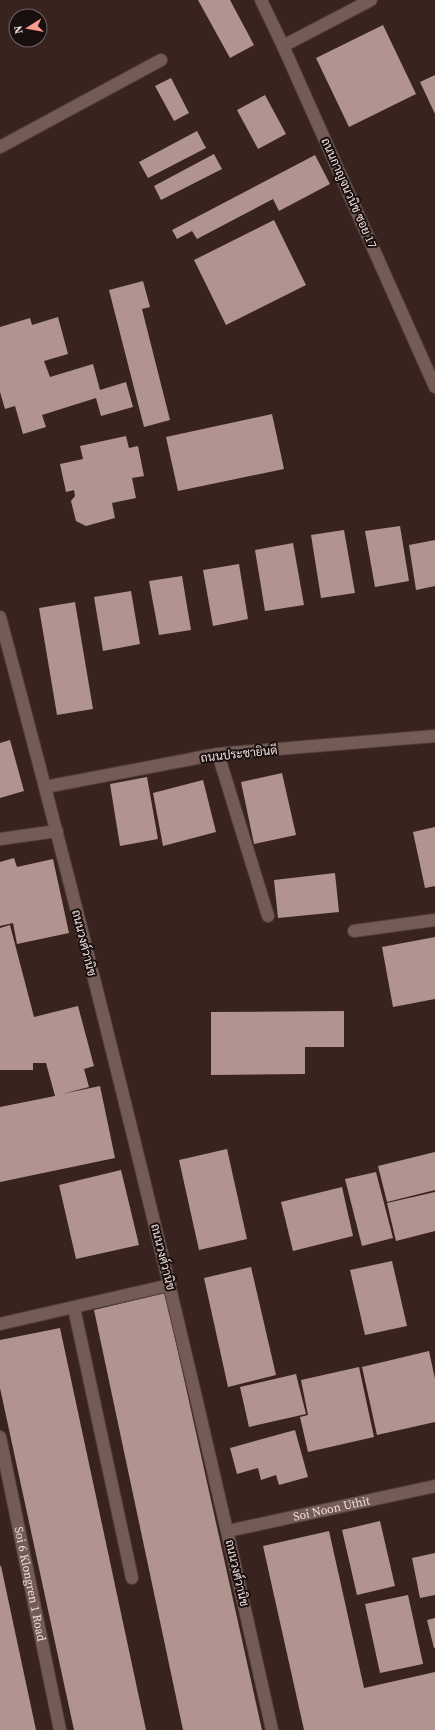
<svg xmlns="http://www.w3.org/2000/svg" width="435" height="1730" font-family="'Source Serif 4',Sarabun,serif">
<rect width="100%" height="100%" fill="#39231f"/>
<!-- building -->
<g fill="#b19490">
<path d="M198 0H230L254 45 230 58Z"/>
<path d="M383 25 416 94 349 127 316 58Z"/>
<path d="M435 75V114L420 82Z"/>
<path d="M171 78 189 113 174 121 155 86Z"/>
<path d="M265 95 286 134 258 149 237 110Z"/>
<path d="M197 131 206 148 148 178 139 162Z"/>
<path d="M214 154 222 169 161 200 154 186Z"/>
<path d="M315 155 330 184 279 211 273 199 197 239 192 231 177 239 172 230Z"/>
<path d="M274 220 306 285 226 325 194 260Z"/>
<path d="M143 281 150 307 142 309 170 420 144 427 109 290Z"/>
<path d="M58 317 68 354 44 361 50 377 93 364 100 390 126 382 133 407 101 416 96 398 42 415 46 427 23 434 15 406 5 409 0 392V327L30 318 32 325Z"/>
<path d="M272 414 284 469 178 491 166 437Z"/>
<path d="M126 436 129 448 138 446 144 476 132 478 136 498 112 503 115 518 86 526 76 521 71 501 75 496 74 490 66 492 60 464 83 459 80 446Z"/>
<path d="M400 526 409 581 375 587 365 531Z"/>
<path d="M344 530 355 593 321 598 311 535Z"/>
<path d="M435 540V586L416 590 409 545Z"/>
<path d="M293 543 304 605 265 611 255 550Z"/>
<path d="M239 564 248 619 213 626 203 570Z"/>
<path d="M182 576 191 630 159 635 149 581Z"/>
<path d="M131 591 140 644 103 651 94 597Z"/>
<path d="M75 602 93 709 57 715 39 608Z"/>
<path d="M10 740 24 791 0 798V743Z"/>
<path d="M282 773 296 835 254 844 241 782Z"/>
<path d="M147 777 158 839 120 846 110 784Z"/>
<path d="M203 780 216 832 163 846 153 793Z"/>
<path d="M435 827V886L425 888 413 832Z"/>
<path d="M14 858 17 867 53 859 69 933 17 944 13 923 0 926V862Z"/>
<path d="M335 873 339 912 278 918 274 880Z"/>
<path d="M10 925 34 1017 78 1006 94 1066 84 1069 89 1087 62 1094 100 1086 115 1158 0 1182V1107L55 1096 46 1063H33V1070H0V928Z"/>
<path d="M435 937V999L393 1007 382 947Z"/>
<path d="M344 1011V1047H305V1074L211 1075V1012Z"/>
<path d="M227 1149 247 1239 199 1250 179 1160Z"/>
<path d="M435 1152V1190L387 1202 378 1166Z"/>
<path d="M121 1170 139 1245 76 1259 59 1185Z"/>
<path d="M376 1172 393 1238 362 1246 345 1179Z"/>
<path d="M342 1187 353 1236 293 1251 281 1202Z"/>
<path d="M435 1192V1231L396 1241 387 1203Z"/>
<path d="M392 1261 407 1326 365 1335 350 1270Z"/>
<path d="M251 1267 276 1375 228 1387 204 1278Z"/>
<path d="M165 1293 262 1730H183L94 1310Z"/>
<path d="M60 1328 146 1730H74L0 1388V1340Z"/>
<path d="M429 1351 435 1379V1422L377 1435 362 1367Z"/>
<path d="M359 1367 374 1437 308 1452 300 1417 308 1415 301 1380Z"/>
<path d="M296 1374 306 1414 249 1427 240 1387Z"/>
<path d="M295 1430 308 1477 279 1485 276 1475 261 1480 258 1468 237 1474 230 1448Z"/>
<path d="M380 1521 395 1586 357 1595 342 1530Z"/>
<path d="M329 1531 364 1688 435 1672V1730H304L263 1546Z"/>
<path d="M435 1553V1595L420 1598 412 1558Z"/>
<path d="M0 1566H1L36 1730H0Z"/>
<path d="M408 1595 423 1664 380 1673 365 1604Z"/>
<path d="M435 1618V1648H434L427 1620Z"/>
</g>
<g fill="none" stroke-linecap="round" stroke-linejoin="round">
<!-- minor casing -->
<g stroke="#513f3c" stroke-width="14">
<g id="minor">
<path d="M261 0 283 46 435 387"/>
<path d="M283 46 371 0"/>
<path d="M0 147 161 60"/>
<path d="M0 617C99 986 189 1357 272 1730"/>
<path d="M218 754 268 916"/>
<path d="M45 787 218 754 435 736"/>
<path d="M0 839 57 831"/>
<path d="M354 931 435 920"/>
<path d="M74 1308 132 1578"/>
<path d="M0 1324 170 1285"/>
<path id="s1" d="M0 1437 60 1730"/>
<path id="s2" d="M228 1531 435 1486"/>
</g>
</g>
<!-- minor -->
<use href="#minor" stroke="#745b56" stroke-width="12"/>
</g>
<g text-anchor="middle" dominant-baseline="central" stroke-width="4" stroke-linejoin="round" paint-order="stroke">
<!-- street labels -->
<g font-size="12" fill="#efe0dd" stroke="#190f0e">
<text transform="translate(349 193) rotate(66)">ถนนกาญจนวนิช ซอย 17</text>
<text transform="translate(239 754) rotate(-6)">ถนนประชายินดี</text>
<text transform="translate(84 943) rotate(76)">ถนนวงศ์วานิช</text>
<text transform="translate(163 1257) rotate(76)">ถนนวงศ์วานิช</text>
<text stroke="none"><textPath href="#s2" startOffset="106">Soi Noon Uthit</textPath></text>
<text transform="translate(237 1573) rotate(77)">ถนนวงศ์วานิช</text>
<text stroke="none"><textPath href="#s1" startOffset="150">Soi 6 Klongren 1 Road</textPath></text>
</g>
</g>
<!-- north arrow -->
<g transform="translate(28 28) rotate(259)"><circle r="19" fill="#190f0e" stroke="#6f6361"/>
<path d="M0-3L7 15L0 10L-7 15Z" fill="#f59d8f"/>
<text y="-6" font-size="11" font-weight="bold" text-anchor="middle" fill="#efe0dd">N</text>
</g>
</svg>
